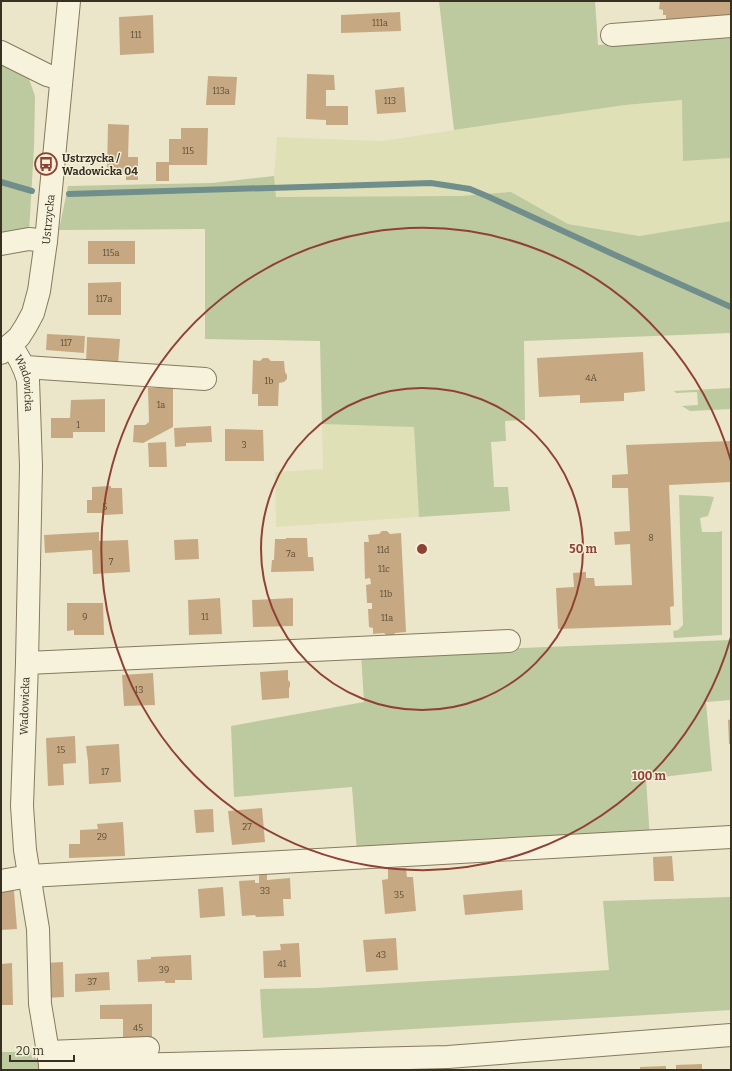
<svg xmlns="http://www.w3.org/2000/svg" width="732" height="1071" font-family="Bitter,serif">
<rect width="100%" height="100%" fill="#ebe6c9"/>
<!-- farmland -->
<g fill="#e0e0b7">
<path d="M683 100V161L731 158V221L639 236 568 224 511 192 460 196 276 197 274 176 277 137 381 141 625 105Z"/>
<path d="M322 424 414 426 419 517 276 527 275 472 323 469Z"/>
</g>
<!-- green -->
<g fill="#bdc99e">
<path d="M439 1H595L598 45 731 35V158L683 161 682 100 625 105 454 130Z"/>
<path d="M1 58 29 79 35 96 34 147 29 232 1 237Z"/>
<path d="M274 176 276 197 460 196 511 192 568 224 639 236 731 221V333L524 341 525 420 505 421 506 441 491 442 494 487H508L510 511 419 517 414 427 322 424 320 341 205 339V229L59 230 68 186 212 183Z"/>
<path d="M731 388V409L690 411 682 406 698 405 697 392 676 393 674 391Z"/>
<path d="M679 495 706 496 714 497 708 516 700 518 702 532H718L722 531V635L674 638 673 631 678 630 683 625Z"/>
<path d="M731 640V700L706 702 712 771 646 779 650 839 357 852 352 787 234 797 231 726 364 702 361 654Z"/>
<path d="M731 897V1010L263 1038 260 989 317 988 609 970 603 901Z"/>
<path d="M1 1052H44L47 1070H1Z"/>
</g>
<g fill="none" stroke-linecap="round" stroke-linejoin="round">
<!-- stream -->
<g stroke="#708e8b" stroke-width="6">
<path d="M1 182 32 191"/>
<path d="M69 194 431 183 470 189 489 197 615 255 731 307"/>
</g>
</g>
<!-- building -->
<g fill="#c6a982">
<path d="M660 1H731V15L666 20V15H663V10L659 9Z"/>
<path d="M400 12 401 31 341 33V15Z"/>
<path d="M153 15 154 53 120 55 119 17Z"/>
<path d="M307 74 334 75 335 90H326V106H348V125H326V120L306 119Z"/>
<path d="M208 76 237 77 235 105H206Z"/>
<path d="M404 87 406 112 377 114 375 90Z"/>
<path d="M108 124 129 125 128 157H138V180H126V174L107 173Z"/>
<path d="M181 128H208L207 165H169V181H156V162H169V139H181Z"/>
<rect x="88" y="241" width="47" height="23"/>
<path d="M121 282V315H88V283Z"/>
<path d="M47 334 85 336 84 353 46 350Z"/>
<path d="M87 337 120 339 118 365 86 363Z"/>
<path d="M643 352 645 391 624 393V401L580 403V395L539 397 537 358Z"/>
<path d="M263 358H268L271 361H284L285 372 287 375V379L284 382 279 383 278 406H258V394H252L253 360 260 361Z"/>
<path d="M148 388H173V427L143 443 133 442 134 425H145L149 422Z"/>
<path d="M105 399V432H73V438H51V418H70L71 400Z"/>
<path d="M211 426 212 442 186 443V446L175 447 174 428Z"/>
<path d="M225 429 263 430 264 461H225Z"/>
<path d="M731 441V482L669 485 674 606 670 607 671 625 558 629 556 588 574 587 573 573 586 572V578H594L595 586 632 585 630 544 615 545 614 532 630 531 628 488H612V475L628 474 626 445Z"/>
<path d="M166 442 167 467H149L148 443Z"/>
<path d="M111 486V488H122L123 514 104 515V513H87V500H92V487Z"/>
<path d="M382 531H387L390 534 401 533 406 632 395 633 393 636H387L384 633 373 634V628L369 627 368 609H372V603H367L366 585 371 584 370 578 365 579 364 542H369L368 535 379 534Z"/>
<path d="M99 532V541L128 540 130 572 93 574 92 550 45 553 44 535Z"/>
<path d="M286 538H307L308 557H313L314 571 271 572 272 560H274L275 539H286Z"/>
<path d="M198 539 199 559 175 560 174 540Z"/>
<path d="M220 598 222 634 189 635 188 600Z"/>
<path d="M293 598V626L253 627 252 600Z"/>
<path d="M67 603H103L104 635H74V630L67 631Z"/>
<path d="M288 670V680L290 682V686L289 689V698L262 700 260 672Z"/>
<path d="M153 673 155 705 124 706 122 675Z"/>
<path d="M731 719V744H729L728 720Z"/>
<path d="M75 736 76 763 63 764 64 785 48 786 46 738Z"/>
<path d="M119 744 121 782 89 784 88 761 86 746Z"/>
<path d="M262 808 265 842 232 845 228 811Z"/>
<path d="M213 809 214 832 196 833 194 810Z"/>
<path d="M123 822 125 856 69 858V844H80V830L98 829 97 824Z"/>
<path d="M672 856 674 881H654L653 857Z"/>
<path d="M406 868 407 877H413L416 911 385 914 382 880 388 879V869Z"/>
<path d="M267 874V880L290 878 291 899H283L284 916 256 917 255 915 242 916 239 881 255 880V883H259V875Z"/>
<path d="M223 887 225 916 200 918 198 889Z"/>
<path d="M522 890 523 910 465 915 463 895Z"/>
<path d="M1 891H14L17 929 1 930Z"/>
<path d="M396 938 398 970 366 972 363 940Z"/>
<path d="M299 943 301 977 264 978 263 951 281 950 280 944Z"/>
<path d="M191 955 192 980H175V983H165V981L138 982 137 960 151 959V957Z"/>
<path d="M63 962 64 997 45 998 44 963Z"/>
<path d="M12 963 13 1005H1V964Z"/>
<path d="M109 972 110 990 75 992V974Z"/>
<path d="M152 1004V1037H123V1019H100V1005Z"/>
<path d="M702 1064V1070H676V1065Z"/>
<path d="M666 1066V1070H640V1067Z"/>
</g>
<g fill="none" stroke-linecap="round" stroke-linejoin="round">
<!-- minor casing -->
<g stroke="#867a5f" stroke-width="24">
<g id="minor">
<path d="M612 35 731 26"/>
<path d="M1 52 47 75 61 79"/>
<path d="M1 244 29 239 46 241"/>
<path id="s1" d="M10 345C19 356 24 366 28 380L31 466 27 663 22 806 25 850 38 929 40 1004 51 1070"/>
<path id="s2" d="M1 353 19 337 26 326 33 313 39 291 46 241 69 1"/>
<path d="M25 367 205 379"/>
<path d="M27 663 509 641"/>
<path d="M1 881 29 876 731 837"/>
<path d="M48 1052 148 1048"/>
<path d="M50 1067 448 1057 731 1035"/>
</g>
</g>
<!-- minor -->
<use href="#minor" stroke="#f6f2dc" stroke-width="22"/>
</g>
<!-- distance rings -->
<g fill="none" stroke="#904134" stroke-width="2">
<circle cx="422" cy="549" r="161"/>
<path d="M731 637A321 321 0 1 1 731 461"/>
</g>
<!-- icons -->
<defs>
<g id="bus-ring" transform="scale(1.15)"><circle r="9.5" fill="#f3efd8" stroke="#904134" stroke-width="1.5"/><path d="M-5-6H5V4H4V6H2V4H-2V6H-4V4H-5ZM-3.5-4V0h7V-4ZM-3.5 1.2v1.5H-2V1.2ZM2 1.2v1.5H3.5V1.2Z" fill="#904134"/></g>
</defs>
<g fill-rule="evenodd">
<use href="#bus-ring" x="46" y="164"/>
</g>
<g text-anchor="middle" dominant-baseline="central" stroke-width="3" stroke-linejoin="round" paint-order="stroke">
<!-- number labels -->
<g font-size="9" fill="#5c4e39">
<text x="380" y="23">111a</text>
<text x="136" y="35">111</text>
<text x="221" y="91">113a</text>
<text x="390" y="101">113</text>
<text x="188" y="151">115</text>
<text x="111" y="253">115a</text>
<text x="104" y="299">117a</text>
<text x="66" y="343">117</text>
<text x="591" y="378">4A</text>
<text x="269" y="381">1b</text>
<text x="161" y="405">1a</text>
<text x="78" y="425">1</text>
<text x="244" y="445">3</text>
<text x="105" y="507">5</text>
<text x="651" y="538">8</text>
<text x="383" y="550">11d</text>
<text x="291" y="554">7a</text>
<text x="111" y="562">7</text>
<text x="384" y="569">11c</text>
<text x="386" y="594">11b</text>
<text x="85" y="617">9</text>
<text x="205" y="617">11</text>
<text x="387" y="618">11a</text>
<text x="139" y="690">13</text>
<text x="61" y="750">15</text>
<text x="105" y="772">17</text>
<text x="247" y="827">27</text>
<text x="102" y="837">29</text>
<text x="265" y="891">33</text>
<text x="399" y="895">35</text>
<text x="381" y="955">43</text>
<text x="282" y="964">41</text>
<text x="164" y="970">39</text>
<text x="92" y="982">37</text>
<text x="138" y="1028">45</text>
</g>
<!-- poi labels -->
<g font-size="11" font-weight="bold" fill="#383021" stroke="#f3efd8" text-anchor="start">
<text x="62" y="158">Ustrzycka /<tspan x="62" dy="13">Wadowicka 04</tspan></text>
</g>
<!-- street labels -->
<g font-size="11" fill="#383021" stroke="#f3efd8">
<text stroke="none"><textPath href="#s2" startOffset="147">Ustrzycka</textPath></text>
<text stroke="none"><textPath href="#s1" startOffset="42">Wadowicka</textPath></text>
<text transform="translate(25 706) rotate(-88)">Wadowicka</text>
</g>
</g>
<circle cx="422" cy="549" r="6" fill="#904134" stroke="#f3efd8" stroke-width="2"/>
<g font-size="12" text-anchor="middle" font-weight="bold" fill="#904134" stroke="#f3efd8" stroke-width="3" stroke-linejoin="round" paint-order="stroke">
<text x="583" y="553">50 m</text>
<text x="649" y="780">100 m</text>
</g>
<!-- border -->
<rect width="732" height="1071" fill="none" stroke="#383021" stroke-width="4"/>
<!-- scale -->
<path d="M10 1055v6h64v-6" fill="none" stroke="#383021" stroke-width="2"/>
<text x="16" y="1055" font-size="12" fill="#383021" stroke="#f3efd8" stroke-width="3" paint-order="stroke">20 m</text>
</svg>
